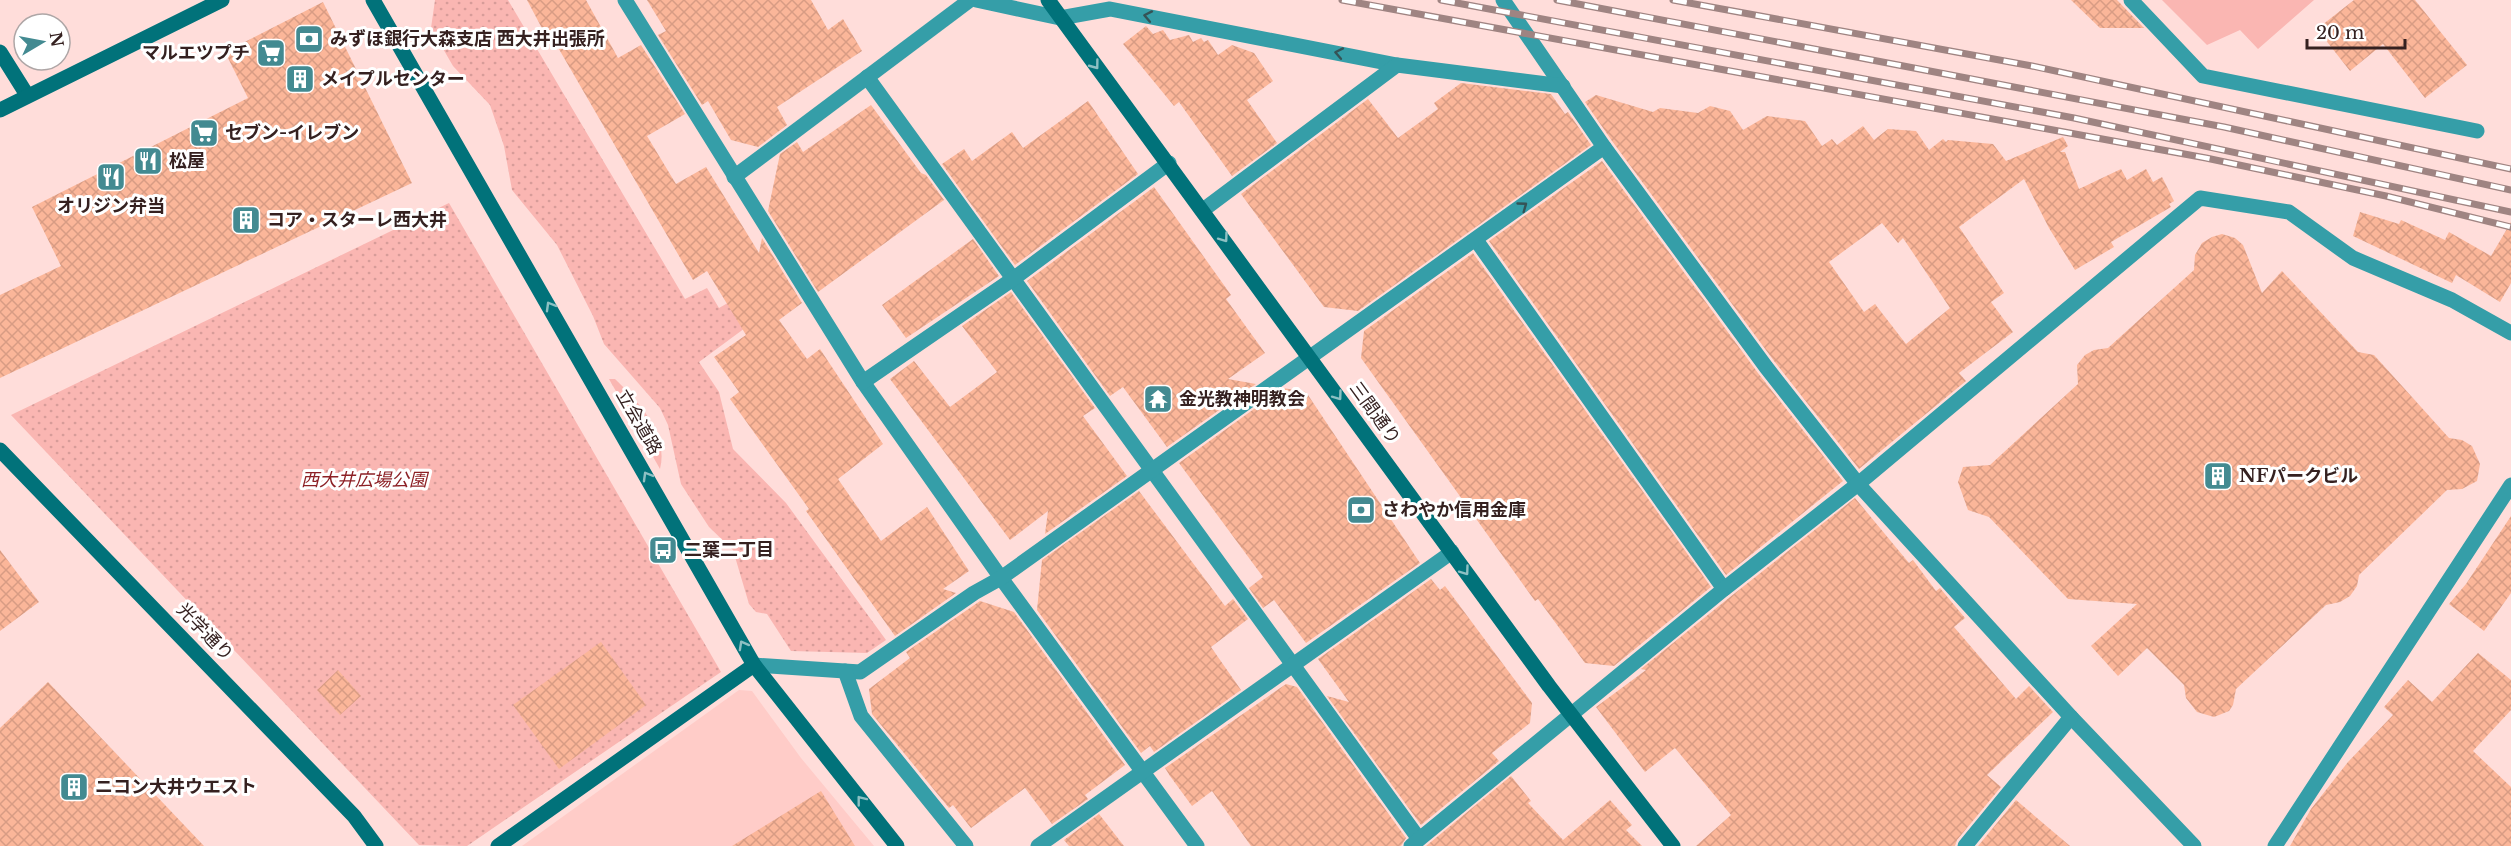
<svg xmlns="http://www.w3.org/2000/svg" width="2511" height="846" font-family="'Libre Baskerville','Noto Sans JP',serif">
<defs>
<pattern id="forest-crowns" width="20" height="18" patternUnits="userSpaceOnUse" patternTransform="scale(1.5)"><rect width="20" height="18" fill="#fab6b2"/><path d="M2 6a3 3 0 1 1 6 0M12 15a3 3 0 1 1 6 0" fill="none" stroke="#d79c99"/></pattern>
<pattern id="park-dots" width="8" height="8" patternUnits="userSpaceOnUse" patternTransform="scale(1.5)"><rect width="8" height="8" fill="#fab6b2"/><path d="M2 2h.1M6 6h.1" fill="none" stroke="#d79c99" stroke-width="1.8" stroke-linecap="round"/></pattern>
<pattern id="building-cross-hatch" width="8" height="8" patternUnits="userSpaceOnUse" patternTransform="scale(1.5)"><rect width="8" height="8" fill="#fbb699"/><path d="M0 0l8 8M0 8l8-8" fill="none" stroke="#d89c84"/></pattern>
</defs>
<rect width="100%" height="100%" fill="#ffddda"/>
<!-- built -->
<path fill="#ffccc8" d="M739 690 752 691 801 758 874 846H522Z"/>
<!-- green -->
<path fill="#fab6b2" d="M2162 0H2314L2258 49 2240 30 2207 45Z"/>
<!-- forest -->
<path fill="url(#forest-crowns)" d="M609 379H615C638 401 669 434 660 469Z"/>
<!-- park -->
<g fill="url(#park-dots)">
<path d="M435 0H508L685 299 707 288 719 308 761 284 775 306 699 362 719 392 733 449 786 503 886 640 867 653 791 651 767 614 756 612 749 604 733 550 709 527 681 484 668 425 660 408 604 344 593 316 557 245 512 190 504 146 490 105 453 66 431 28Z"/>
<path d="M449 203 721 672 467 846 419 845 11 415Z"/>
</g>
<!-- building -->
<g fill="url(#building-cross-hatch)" fill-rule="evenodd">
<path d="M527 0H586L618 58 641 45 685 114 647 136 676 184 706 167 759 253 762 238 802 303 779 320 807 359 820 349 883 444 838 479 881 541 927 507 969 571 943 589 956 593 895 636 806 511 809 509 730 399 739 392 714 357 746 335 707 271 693 280 549 32 545 34Z"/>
<path d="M647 0H811L828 30 843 19 862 51 777 107 787 125 758 147 731 140 708 101 702 105 658 35 666 31Z"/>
<path d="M2071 0H2117L2144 28H2100Z"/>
<path d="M2354 0H2415L2467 65 2425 98 2383 44 2350 71 2317 29Z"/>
<path d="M323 2 412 183 0 378V295L61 266 32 207 248 98 225 52Z"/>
<path d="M1146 26 1153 34 1163 30 1170 40 1189 35 1193 42 1201 38 1204 42 1208 40 1218 55 1232 45 1254 53 1273 81 1247 100 1277 143 1232 176 1179 102 1174 106 1123 44Z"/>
<path d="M1461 83 1551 94 1565 114 1568 112 1591 145 1358 311 1324 307 1241 194 1368 99 1398 138 1438 109 1434 103Z"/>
<path d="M1596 95 1653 112 1660 108 1698 113 1710 106 1730 111 1743 130 1767 116 1805 121 1822 146 1832 139 1837 145 1863 126 1874 140 1888 129 1916 131 1929 150 1943 139 1946 142 1948 140 1993 144 2006 161 2063 137 2068 146 2060 152H2065L2079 189 2121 169 2127 180 2146 169 2153 182 2162 177 2174 201 2169 204 2171 207 2111 242 2114 247 2075 270 2049 228 2024 179 1959 227 2004 293 1991 302 2013 332 1959 373 1966 381 1859 469 1774 361 1612 141 1585 102ZM1882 223 1898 243 1903 238 1950 308 1906 344 1875 304 1864 312 1829 262Z"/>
<path d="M1088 101 1138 174 1015 265 942 164 964 149 972 161 1012 132 1023 148Z"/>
<path d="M871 105 921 173 926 175 944 200 818 292 768 211 780 154 797 142 803 152Z"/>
<path d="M1602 161 1758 373 1843 481 1726 575 1489 241Z"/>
<path d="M1154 187 1231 295 1226 299 1265 353 1228 379 1256 384 1167 447 1123 387 1110 396 1027 281Z"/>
<path d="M2360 212 2399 224 2401 220 2445 240 2449 232 2491 256 2511 222V283L2500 302 2456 275 2452 283 2353 236Z"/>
<path d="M2222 234 2235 238 2243 245 2262 293 2282 271 2358 352 2374 355 2449 438 2462 440 2472 446 2480 464 2477 481 2462 489 2447 490 2359 575 2357 586 2350 596 2340 602 2326 605 2236 689 2233 705 2229 711 2214 717 2197 712 2186 698 2184 685 2147 648 2118 676 2091 646 2137 604 2068 599 1989 517 1968 510 1958 482 1963 467 1990 465 2078 384 2077 365 2085 355 2094 350 2108 348 2194 270 2195 255 2202 243 2212 237Z"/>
<path d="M973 239 999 276 906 338 882 305Z"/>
<path d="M1473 253 1711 587 1614 666 1585 663 1538 599 1535 601 1361 358 1364 331Z"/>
<path d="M1011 292 1095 408 1083 416 1127 476 1045 534 1048 511 1010 540 890 379 914 361 950 407 997 372 962 326Z"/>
<path d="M1283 388 1306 392 1420 563 1306 643 1274 600 1263 608 1249 588 1263 577 1179 463Z"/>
<path d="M1139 491 1225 606 1233 599 1248 619 1211 647 1241 690 1154 752 1150 746 1141 753 1037 610 1042 560Z"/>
<path d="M1855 498 1909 563 1913 560 1936 591 1940 588 1965 618 1954 627 2016 699 2029 686 2053 712 1987 775 2001 787 1957 840 1955 846H1696L1731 815 1675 748 1645 772 1596 707 1646 670 1641 669 1730 597Z"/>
<path d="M2511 516V593L2484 631 2449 604 2466 584Z"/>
<path d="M0 550 39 602 0 631Z"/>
<path d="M1431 579 1440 590 1445 586 1532 703 1530 723 1492 753 1499 761 1421 825 1327 696 1349 702 1318 659Z"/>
<path d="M980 601 1014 612 1125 765 1085 795 1088 799 1052 824 1025 788 971 828 953 805 949 808 872 714 869 689 910 658 906 652Z"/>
<path d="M601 642 646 705 559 769 513 705Z"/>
<path d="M2478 653 2511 680V710L2473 751 2511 787V846H2290L2311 809 2348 762 2393 715 2384 707 2408 680 2432 702Z"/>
<path d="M338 670 361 696 340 715 317 690Z"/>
<path d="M48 682 204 846H0V728Z"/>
<path d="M1286 684 1297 687 1406 838 1401 846H1251L1212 791 1192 806 1170 776 1165 768Z"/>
<path d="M1511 776 1531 801 1528 803 1563 840 1610 800 1632 825 1626 830 1642 846H1426Z"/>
<path d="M821 791 855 846H732Z"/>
<path d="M2016 800 2070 846H1978Z"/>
<path d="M1099 814 1124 846H1069L1064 840Z"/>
</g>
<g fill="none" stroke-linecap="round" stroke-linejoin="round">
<!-- street -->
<g stroke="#359ea8" stroke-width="15">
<path d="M625 0 863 382 1001 578 1197 846"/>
<path d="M976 0 1060 18 1110 9 1397 65"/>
<path d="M1503 0 1604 147 1766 367 1858 484 2071 717 2194 846"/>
<path d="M2131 0 2203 76 2477 131"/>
<path d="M867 77 1419 839"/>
<path d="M734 177 970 0"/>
<path d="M1203 210 1397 65 1563 86"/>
<path d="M1476 240 1724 589"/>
<path d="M863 382 1013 279 1169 163"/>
<path d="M754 665 860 672 974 593 1001 578 1604 147"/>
<path d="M845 671 861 716 966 846"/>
<path d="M1038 846 1452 552"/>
<path d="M1411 846 1724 589 1858 484 2200 198 2289 212 2353 258 2452 300 2511 333"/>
<path d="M1965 846 2071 717"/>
<path d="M2275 846 2511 485"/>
</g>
<!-- secondary -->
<g stroke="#01727a" stroke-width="15">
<path d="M373 0 754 665 897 846"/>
<path d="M1048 0 1549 686 1673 846"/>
<path d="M0 52 27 95"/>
<path d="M0 110 222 0"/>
<path d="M0 450 354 816 376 846"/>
<path d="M498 846 754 665"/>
</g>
<!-- rail casing -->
<g stroke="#9f8482" stroke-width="7">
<g id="rail">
<path d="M1342 0 2206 158 2386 196 2511 227"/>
<path d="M1441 0 2074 118 2511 212"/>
<path d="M1557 0 2224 127 2511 190"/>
<path d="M1673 0 2032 66 2511 169"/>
</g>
</g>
<!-- rail -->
<use href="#rail" stroke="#fff" stroke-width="4.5" stroke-dasharray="14" stroke-linecap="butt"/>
</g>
<!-- one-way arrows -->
<defs><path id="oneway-chevron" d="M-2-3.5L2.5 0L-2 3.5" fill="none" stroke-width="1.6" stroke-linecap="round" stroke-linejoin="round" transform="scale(1.5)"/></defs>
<g stroke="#355356">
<use href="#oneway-chevron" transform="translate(1148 16) rotate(-169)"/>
<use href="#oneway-chevron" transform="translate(1339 53) rotate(-169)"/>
<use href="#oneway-chevron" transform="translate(1523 206) rotate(-36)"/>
</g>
<g stroke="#8dc0c3">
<use href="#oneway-chevron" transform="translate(1095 65) rotate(53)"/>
<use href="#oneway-chevron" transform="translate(1224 238) rotate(54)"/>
<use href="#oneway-chevron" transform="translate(550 306) rotate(-120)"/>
<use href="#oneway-chevron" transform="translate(1338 396) rotate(54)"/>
<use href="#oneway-chevron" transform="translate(647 476) rotate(-120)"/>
<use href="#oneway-chevron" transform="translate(1465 571) rotate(54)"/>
<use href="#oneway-chevron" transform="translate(743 645) rotate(-119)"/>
<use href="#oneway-chevron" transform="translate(861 800) rotate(-128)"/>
</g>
<!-- icons -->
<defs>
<g id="bank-square" transform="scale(1.5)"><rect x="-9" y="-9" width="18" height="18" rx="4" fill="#438a91" stroke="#fff"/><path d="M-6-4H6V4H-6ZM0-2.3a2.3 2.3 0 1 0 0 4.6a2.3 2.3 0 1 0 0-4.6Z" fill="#fff"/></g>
<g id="supermarket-square" transform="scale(1.5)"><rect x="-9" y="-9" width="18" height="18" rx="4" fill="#438a91" stroke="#fff"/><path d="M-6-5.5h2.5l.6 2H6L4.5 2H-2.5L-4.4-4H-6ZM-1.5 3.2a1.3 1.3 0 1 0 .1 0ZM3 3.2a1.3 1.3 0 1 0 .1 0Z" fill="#fff"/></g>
<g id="building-square" transform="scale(1.5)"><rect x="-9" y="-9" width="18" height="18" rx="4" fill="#438a91" stroke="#fff"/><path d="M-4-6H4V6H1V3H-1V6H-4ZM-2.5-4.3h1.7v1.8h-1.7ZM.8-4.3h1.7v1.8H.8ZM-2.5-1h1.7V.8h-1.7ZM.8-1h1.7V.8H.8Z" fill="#fff"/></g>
<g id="restaurant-square" transform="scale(1.5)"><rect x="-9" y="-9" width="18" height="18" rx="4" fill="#438a91" stroke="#fff"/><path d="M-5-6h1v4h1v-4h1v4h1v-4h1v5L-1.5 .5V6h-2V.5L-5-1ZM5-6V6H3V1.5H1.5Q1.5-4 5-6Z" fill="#fff"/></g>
<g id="temple-square" transform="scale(1.5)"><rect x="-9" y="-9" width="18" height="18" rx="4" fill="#438a91" stroke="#fff"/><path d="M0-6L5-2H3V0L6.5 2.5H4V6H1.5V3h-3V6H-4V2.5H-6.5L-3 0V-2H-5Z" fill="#fff"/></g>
<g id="bus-square" transform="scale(1.5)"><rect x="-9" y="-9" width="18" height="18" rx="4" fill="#438a91" stroke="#fff"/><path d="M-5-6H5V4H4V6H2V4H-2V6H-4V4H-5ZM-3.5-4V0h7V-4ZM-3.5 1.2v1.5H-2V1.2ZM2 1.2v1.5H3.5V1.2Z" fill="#fff"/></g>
</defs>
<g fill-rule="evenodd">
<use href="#bank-square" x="309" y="39"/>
<use href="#supermarket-square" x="271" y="53"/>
<use href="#building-square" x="300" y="79"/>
<use href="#supermarket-square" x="204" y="133"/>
<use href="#restaurant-square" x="148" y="161"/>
<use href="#restaurant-square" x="111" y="177"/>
<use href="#building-square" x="246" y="220"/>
<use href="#temple-square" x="1158" y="399"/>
<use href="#building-square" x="2218" y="476"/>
<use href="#bank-square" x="1361" y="510"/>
<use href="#bus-square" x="663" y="550"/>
<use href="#building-square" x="74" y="787"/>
</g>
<g text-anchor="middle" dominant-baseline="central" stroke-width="6" stroke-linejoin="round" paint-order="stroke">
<!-- poi labels -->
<g font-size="18" font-weight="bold" fill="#352120" stroke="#fff" text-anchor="start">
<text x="330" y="39">みずほ銀行大森支店 西大井出張所</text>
<text x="250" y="53" text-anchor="end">マルエツプチ</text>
<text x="321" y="79">メイプルセンター</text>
<text x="225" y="133">セブン-イレブン</text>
<text x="169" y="161">松屋</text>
<text x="111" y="206" text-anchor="middle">オリジン弁当</text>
<text x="267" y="220">コア・スターレ西大井</text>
<text x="1179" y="399">金光教神明教会</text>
<text x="2239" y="476">NFパークビル</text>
<text x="1382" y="510">さわやか信用金庫</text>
<text x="684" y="550">二葉二丁目</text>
<text x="95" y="787">ニコン大井ウエスト</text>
</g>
<!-- street labels -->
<g font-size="18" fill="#352120" stroke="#fff">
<text transform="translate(1375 413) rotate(54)">三間通り</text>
<text transform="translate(639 422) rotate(60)">立会道路</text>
<text transform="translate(205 632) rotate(46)">光学通り</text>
</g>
<!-- park labels -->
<g font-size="18" font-style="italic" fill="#8d2126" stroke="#fff">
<text x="364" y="480">西大井広場公園</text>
</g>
</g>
<!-- north arrow -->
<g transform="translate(42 42) rotate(80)"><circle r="28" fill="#ffffff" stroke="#aea6a6" stroke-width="1.5"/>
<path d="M0-4.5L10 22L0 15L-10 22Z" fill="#438a91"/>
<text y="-9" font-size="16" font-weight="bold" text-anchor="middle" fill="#352120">N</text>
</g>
<!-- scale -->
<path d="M2307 39v9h98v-9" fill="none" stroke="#352120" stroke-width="3"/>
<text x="2316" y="39" font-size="18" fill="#352120" stroke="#ffffff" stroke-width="4.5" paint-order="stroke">20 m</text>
</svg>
